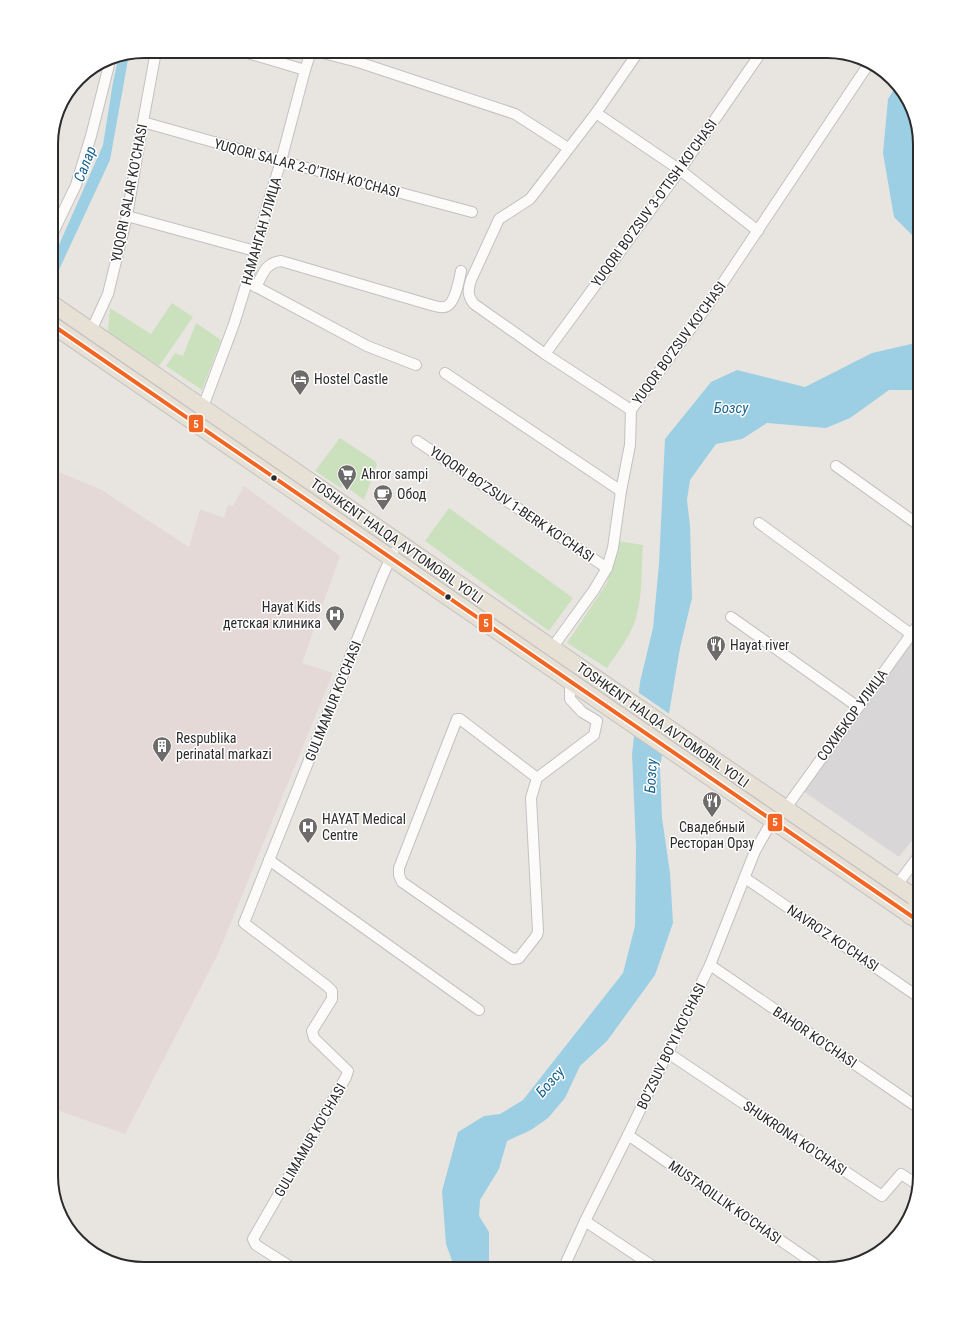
<svg xmlns="http://www.w3.org/2000/svg" width="971" height="1320" font-family="'Roboto Condensed',sans-serif">
<rect width="100%" height="100%" fill="#e8e5e1"/>
<!-- industrial -->
<path fill="#d9d6d8" d="M920 631V830L899 857 803 791Z"/>
<!-- medical -->
<path fill="#e5d9d8" d="M51 469 100 489 189 547 200 509 224 518 228 505 233 506 244 486 340 556 302 663 333 673 218 954 125 1134 51 1108Z"/>
<!-- green -->
<g fill="#cbe1bd">
<path d="M172 303 193 317 159 366 108 332 110 308 151 334Z"/>
<path d="M51 311 378 536 374 541 51 318Z"/>
<path d="M196 323 221 340 202 390 166 366 175 353 183 356Z"/>
<path d="M340 438 375 461 377 464 364 500 344 485 341 488 315 471Z"/>
<path d="M449 508 573 598 549 631 425 541Z"/>
<path d="M618 541 643 545C641 569 643 595 636 618 631 636 617 653 607 668L567 643 607 583Z"/>
<path d="M413 559 774 807 770 812 409 564Z"/>
<path d="M784 813 901 894 898 899 780 818Z"/>
</g>
<!-- water -->
<g fill="#9ccfe3">
<path d="M129 54 110 160 51 287V263L103 145 113 82 119 56Z"/>
<path d="M896 86 907 97 919 140 918 148 920 159V243L894 217 883 153 888 99Z"/>
<path d="M920 342V384L912 390H889L850 418 826 428 767 423 742 439 716 444 690 480 687 500 690 526 692 598 680 648 660 767 662 818 670 873 673 923 655 975 607 1041 580 1066 565 1098 548 1118 531 1130 507 1141 499 1169 480 1200 479 1216 489 1232V1269H455L446 1244 442 1191 458 1132 484 1116 500 1114 523 1100 623 973 635 926 636 847 632 754 640 682 653 628 659 564 665 439 711 382 737 370 805 387 872 353Z"/>
</g>
<!-- pier -->
<path fill="#e8e5e1" d="M638 692 671 715 664 756 632 734Z"/>
<g fill="none" stroke-linecap="round" stroke-linejoin="round">
<!-- minor casing -->
<g stroke="#c2c1c1" stroke-width="12">
<g id="minor">
<path d="M241 51 305 70"/>
<path d="M315 51 358 62 515 114 568 148"/>
<path d="M358 62 362 51"/>
<path d="M596 113 680 170 758 231"/>
<path d="M143 122 281 161 472 212"/>
<path d="M127 216 255 251"/>
<path d="M51 237 76 185 91 136 111 57"/>
<path d="M251 284 367 346 416 365"/>
<path d="M256 287C263 274 265 263 281 261L431 305C435 306 440 308 444 307 455 306 459 280 461 271"/>
<path d="M91 331 108 294 127 216 143 122 156 51"/>
<path d="M545 354 680 170 762 51"/>
<path d="M445 373 621 491"/>
<path d="M203 407 234 324 247 282 268 203 281 161 305 70 311 51"/>
<path d="M631 410 545 354 474 304C467 295 468 290 471 280L499 219 530 199 596 113 639 51"/>
<path d="M417 441 607 568"/>
<path d="M836 466 920 526"/>
<path d="M759 523 911 634"/>
<path d="M731 617 858 707"/>
<path d="M552 648 594 590 607 568 613 548 621 491 630 445 631 410 708 305 870 62"/>
<path d="M537 778 460 719H457L399 868V875L402 882 513 959 519 958 537 935 538 931 531 798 537 778 594 735 597 721 582 712 570 699V681"/>
<path d="M785 809 920 622"/>
<path d="M269 860 479 1010"/>
<path d="M745 878 920 998"/>
<path d="M897 885 920 854"/>
<path d="M710 965 920 1109"/>
<path d="M668 1053 882 1196 901 1174 918 1185"/>
<path d="M628 1135 822 1269"/>
<path d="M585 1221 657 1269"/>
<path d="M294 1269 256 1245 253 1239 346 1077 348 1071 314 1038 312 1031 332 999V991L327 986 244 923 382 577 393 553"/>
<path d="M563 1269 585 1221 628 1135 710 965 755 851 772 821"/>
</g>
</g>
<!-- trunk casing -->
<g stroke="#c5c3c2" stroke-width="18">
<g id="trunk">
<path d="M51 303 920 901 910 916"/>
<path d="M51 324 920 922"/>
</g>
</g>
<!-- minor -->
<use href="#minor" stroke="#fcfbfa" stroke-width="10"/>
<!-- trunk -->
<use href="#trunk" stroke="#e6e0d5" stroke-width="16"/>
<!-- bus-1 casing -->
<g stroke="#fff" stroke-width="7">
<path id="bus-1" d="M51 324 920 922"/>
</g>
<!-- bus-1 -->
<use href="#bus-1" stroke="#f26522" stroke-width="4"/>
</g>
<!-- icons -->
<defs>
<g id="hotel-pin" transform="scale(1)"><path d="M0 17L-7.5 6A9.5 9.5 0 1 1 7.5 6Z" fill="#6d6c6b" stroke="#fff"/><path d="M-6-4.5h1.5V1H6V5H4.5V3h-9V5H-6ZM-4 0a1.8 1.8 0 1 1 3.6 0ZM.5 0V-2.5h3Q6-2.5 6 0Z" fill="#fff"/></g>
<g id="supermarket-pin" transform="scale(1)"><path d="M0 17L-7.5 6A9.5 9.5 0 1 1 7.5 6Z" fill="#6d6c6b" stroke="#fff"/><path d="M-6-5.5h2.5l.6 2H6L4.5 2H-2.5L-4.4-4H-6ZM-1.5 3.2a1.3 1.3 0 1 0 .1 0ZM3 3.2a1.3 1.3 0 1 0 .1 0Z" fill="#fff"/></g>
<g id="cafe-pin" transform="scale(1)"><path d="M0 17L-7.5 6A9.5 9.5 0 1 1 7.5 6Z" fill="#6d6c6b" stroke="#fff"/><path d="M-5.5-4.5H6V0H3Q3 3.5 0 3.5H-2.5Q-5.5 3.5-5.5 0ZM3-3.2v2h1.7v-2ZM-6 4.5H4V6H-6Z" fill="#fff"/></g>
<g id="hospital-pin" transform="scale(1)"><path d="M0 17L-7.5 6A9.5 9.5 0 1 1 7.5 6Z" fill="#6d6c6b" stroke="#fff"/><path d="M-5-5h3v3.5h4V-5h3V5h-3V1.5h-4V5h-3Z" fill="#fff"/></g>
<g id="restaurant-pin" transform="scale(1)"><path d="M0 17L-7.5 6A9.5 9.5 0 1 1 7.5 6Z" fill="#6d6c6b" stroke="#fff"/><path d="M-5-6h1v4h1v-4h1v4h1v-4h1v5L-1.5 .5V6h-2V.5L-5-1ZM5-6V6H3V1.5H1.5Q1.5-4 5-6Z" fill="#fff"/></g>
<g id="building-pin" transform="scale(1)"><path d="M0 17L-7.5 6A9.5 9.5 0 1 1 7.5 6Z" fill="#6d6c6b" stroke="#fff"/><path d="M-4-6H4V6H1V3H-1V6H-4ZM-2.5-4.3h1.7v1.8h-1.7ZM.8-4.3h1.7v1.8H.8ZM-2.5-1h1.7V.8h-1.7ZM.8-1h1.7V.8H.8Z" fill="#fff"/></g>
</defs>
<g fill-rule="evenodd">
<use href="#hotel-pin" x="300" y="379"/>
<use href="#supermarket-pin" x="347" y="474"/>
<use href="#cafe-pin" x="383" y="494"/>
<use href="#hospital-pin" x="335" y="615"/>
<use href="#restaurant-pin" x="716" y="645"/>
<use href="#building-pin" x="162" y="746"/>
<use href="#restaurant-pin" x="712" y="801"/>
<use href="#hospital-pin" x="308" y="827"/>
</g>
<!-- markers -->
<g fill="#2b2b2b" stroke="#fff" stroke-width="1.5">
<circle cx="274" cy="478" r="3.5"/>
<circle cx="448" cy="597" r="3.5"/>
</g>
<g text-anchor="middle" dominant-baseline="central" stroke-width="3" stroke-linejoin="round" paint-order="stroke">
<!-- street labels -->
<g font-size="14" fill="#2b2b2b" stroke="#fff">
<text transform="translate(307 168) rotate(15)">YUQORI SALAR 2-O'TISH KO'CHASI</text>
<text transform="translate(129 193) rotate(-79)">YUQORI SALAR KO'CHASI</text>
<text transform="translate(654 203) rotate(-54)">YUQORI BO'ZSUV 3-O'TISH KO'CHASI</text>
<text transform="translate(261 231) rotate(-74)">НАМАНГАН УЛИЦА</text>
<text transform="translate(679 343) rotate(-54)">YUQOR BO'ZSUV KO'CHASI</text>
<text transform="translate(512 504) rotate(34)">YUQORI BO'ZSUV 1-BERK KO'CHASI</text>
<text transform="translate(397 541) rotate(35)">TOSHKENT HALQA AVTOMOBIL YO'LI</text>
<text transform="translate(333 701) rotate(-68)">GULIMAMUR KO'CHASI</text>
<text transform="translate(852 715) rotate(-54)">СОХИБКОР УЛИЦА</text>
<text transform="translate(663 725) rotate(35)">TOSHKENT HALQA AVTOMOBIL YO'LI</text>
<text transform="translate(833 938) rotate(34)">NAVRO'Z KO'CHASI</text>
<text transform="translate(815 1037) rotate(34)">BAHOR KO'CHASI</text>
<text transform="translate(671 1046) rotate(-64)">BO'ZSUV BO'YI KO'CHASI</text>
<text transform="translate(795 1138) rotate(34)">SHUKRONA KO'CHASI</text>
<text transform="translate(310 1140) rotate(-60)">GULIMAMUR KO'CHASI</text>
<text transform="translate(725 1202) rotate(35)">MUSTAQILLIK KO'CHASI</text>
</g>
<!-- poi labels -->
<g font-size="14" fill="#2b2b2b" stroke="#fff" text-anchor="start">
<text x="314" y="379">Hostel Castle</text>
<text x="361" y="474">Ahror sampi</text>
<text x="397" y="494">Обод</text>
<text x="321" y="607" text-anchor="end">Hayat Kids<tspan x="321" dy="16">детская клиника</tspan></text>
<text x="730" y="645">Hayat river</text>
<text x="176" y="738">Respublika<tspan x="176" dy="16">perinatal markazi</tspan></text>
<text x="322" y="819">HAYAT Medical<tspan x="322" dy="16">Centre</tspan></text>
<text x="712" y="827" text-anchor="middle">Свадебный<tspan x="712" dy="16">Ресторан Орзу</tspan></text>
</g>
<!-- water labels -->
<g font-size="15" font-style="italic" fill="#1a648f" stroke="#fff">
<text transform="translate(85 164) rotate(-69)">Салар</text>
<text x="731" y="408">Бозсу</text>
<text transform="translate(651 776) rotate(-87)">Бозсу</text>
<text transform="translate(550 1082) rotate(-49)">Бозсу</text>
</g>
</g>
<!-- crop -->
<path d="M0 0H971V1320H0ZM144 58H827A86 86 0 0 1 913 144V1176A86 86 0 0 1 827 1262H144A86 86 0 0 1 58 1176V144A86 86 0 0 1 144 58Z" fill="#fff" fill-rule="evenodd"/>
<path fill="none" stroke="#2b2b2b" stroke-width="2" d="M144 58H827A86 86 0 0 1 913 144V1176A86 86 0 0 1 827 1262H144A86 86 0 0 1 58 1176V144A86 86 0 0 1 144 58Z"/>
<g stroke="#fff" stroke-width="1.5">
<rect x="188" y="414" width="16" height="19" rx="4" fill="#f26522"/>
<rect x="478" y="613" width="15" height="20" rx="4" fill="#f26522"/>
<rect x="767" y="813" width="16" height="19" rx="4" fill="#f26522"/>
</g>
<g font-size="11" text-anchor="middle" font-weight="bold" fill="#fff">
<text x="196" y="428">5</text>
<text x="486" y="627">5</text>
<text x="775" y="826">5</text>
</g>
</svg>
